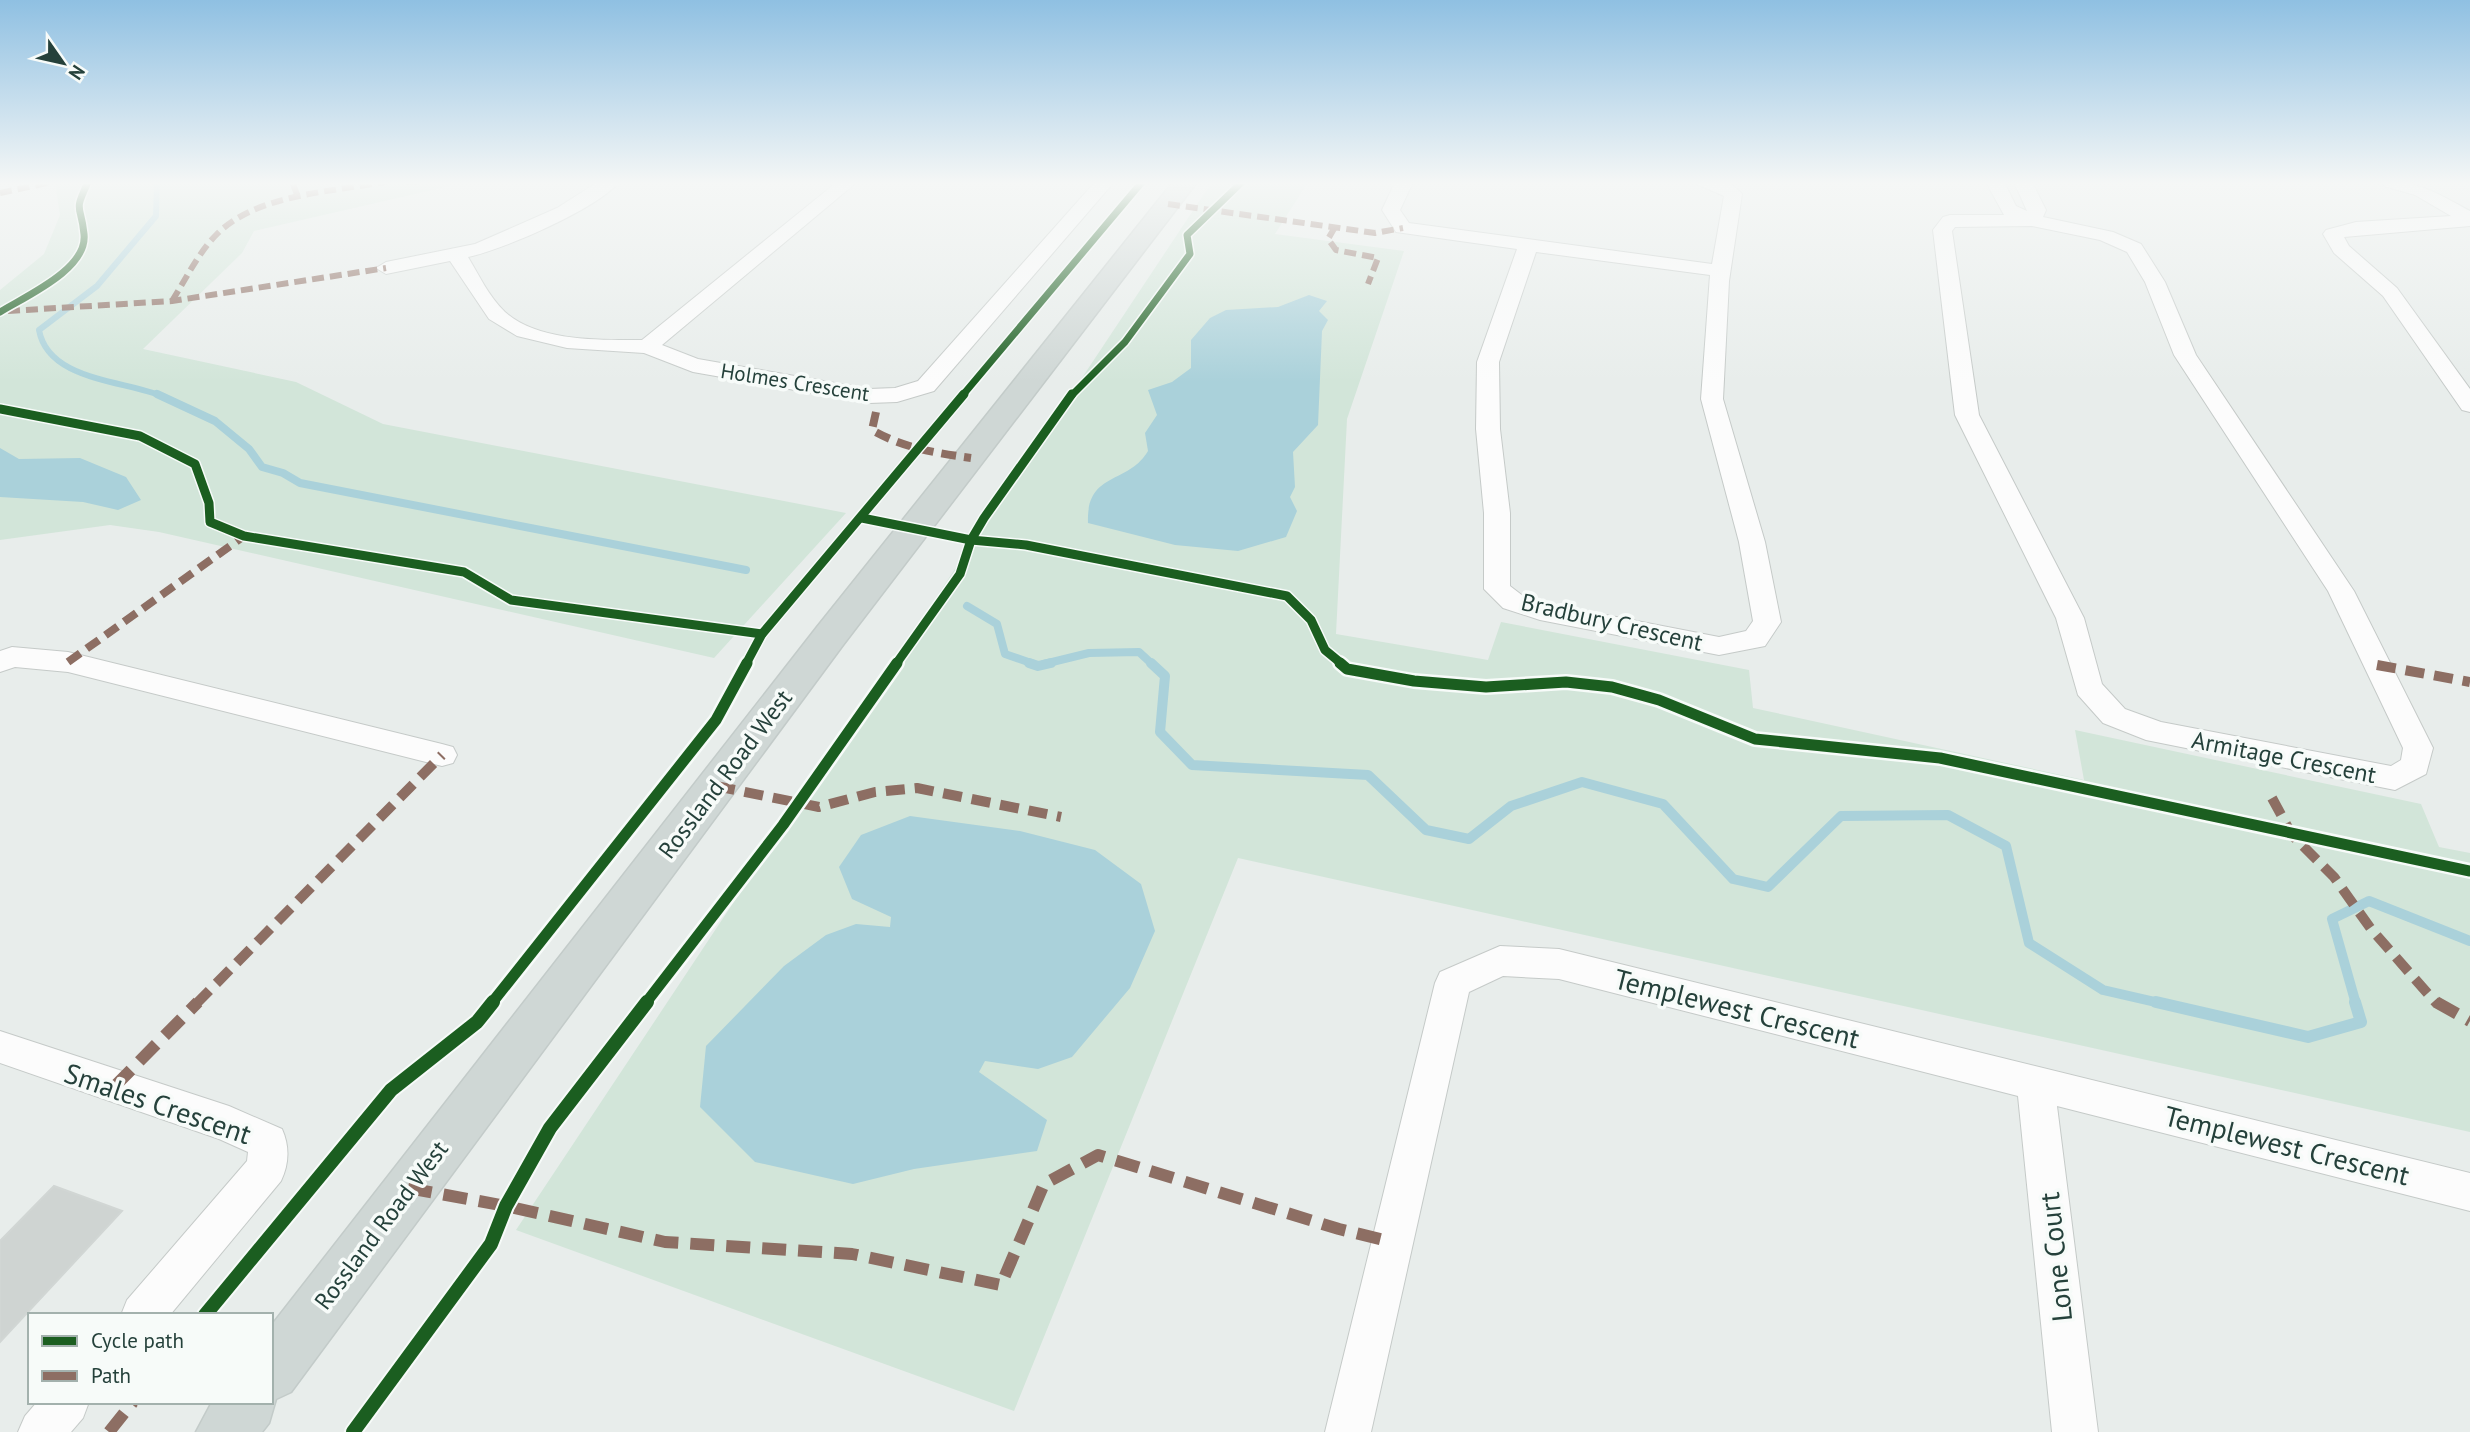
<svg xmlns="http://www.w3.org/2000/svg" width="2470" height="1432" font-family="'PT Sans',sans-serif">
<rect width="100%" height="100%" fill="#e8edeb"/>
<!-- green -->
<g fill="#d2e5d9">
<path d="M55 182H467L254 231 242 253 143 349 296 382 383 424 846 513 714 658 159 532 110 525 0 540V290L44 254 60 215Z"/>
<path d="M1212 182H1308L1275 234 1404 251 1347 419 1336 634 1488 660 1501 622 1749 670 1753 708 2084 780 2075 730 2421 804 2439 847 2470 853V1132L1238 858 1014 1411 516 1230Z"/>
</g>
<!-- water -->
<g fill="#aad1da">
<path d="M1309 295 1327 301 1319 311 1328 320 1322 331 1318 425 1293 452 1295 487 1290 497 1297 511 1286 537 1238 551 1175 545 1088 523C1086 471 1128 485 1148 451L1145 433 1157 415 1148 390 1172 382 1191 368V340L1210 318 1226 310 1278 307Z"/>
<path d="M0 448 19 459 80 458 126 477 141 500 118 510 83 502 0 497Z"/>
<path d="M910 816 1020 831 1095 850 1141 884 1155 931 1130 988 1072 1057 1038 1069 985 1061 979 1072 1047 1120 1037 1151 914 1169 853 1184 755 1162 700 1107 706 1046 784 966 826 935 856 924 890 927 891 917 852 899 839 867 861 835Z"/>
</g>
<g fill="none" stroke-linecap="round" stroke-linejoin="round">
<!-- stream-far3 -->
<path stroke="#aad1da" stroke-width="6" d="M157 182 156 216 97 286 39 330C48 380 121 380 162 396"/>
<!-- stream-far2 -->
<g stroke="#aad1da" stroke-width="8">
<path d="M157 394 215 421 249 449 262 467 283 473 300 483 746 570"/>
<path d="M967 606 997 624 1005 654 1034 664"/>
<path d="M1044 664 1089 653 1139 652 1152 664"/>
</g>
<!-- stream-far1 -->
<g stroke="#aad1da" stroke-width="10">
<path d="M1029 663 1038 666 1051 663"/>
<path d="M1151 663 1165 676 1160 732 1192 765 1368 775 1426 830 1469 839 1511 806 1582 782 1663 804 1733 879 1768 887 1841 816 1948 815 2006 846 2029 943 2103 990 2164 1004"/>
<path d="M2356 1004 2332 919 2369 901 2470 941"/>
</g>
<!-- stream -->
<path stroke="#aad1da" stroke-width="12" d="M2156 1002 2308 1037 2361 1022 2355 1002"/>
</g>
<!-- building -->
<path fill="#cfd4d2" stroke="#d1d6d4" stroke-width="2" d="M54 1186 122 1211 0 1342V1241Z"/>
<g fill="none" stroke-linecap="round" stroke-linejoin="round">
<!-- minor casing -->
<g stroke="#c5cac8" stroke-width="2">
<g id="minor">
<path d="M598 182H619C597 209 502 250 468 257 479 275 489 297 505 312 538 342 600 340 642 340L837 182H857L662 345 698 359 869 389 895 388 918 381 1095 182H1114L934 391 897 402 869 403 693 372 644 353 567 348 517 336 489 319 450 261 386 274 376 268 386 262 475 244 557 208Z"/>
<path d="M1395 182H1413L1400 210 1409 223 1712 264 1724 196 1692 182C1711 182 1729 178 1742 194L1729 281 1723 399 1765 542 1781 622 1765 646 1719 655 1540 620 1503 608 1484 589V513L1476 429 1477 362 1517 249 1396 232 1382 210ZM1536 252 1710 275 1701 399 1739 542 1753 621 1746 631 1719 637 1544 603 1523 596 1510 586V513L1500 429 1499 362Z"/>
<path d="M1986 182H2004L2016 206 2027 211 2014 182H2032L2046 210 2043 217 2113 232 2141 244 2165 282 2196 355 2354 591 2433 748 2426 774 2395 790 2146 740 2103 723 2078 695 2056 618 1955 415 1933 230 1943 217 1950 215H2004ZM2032 226 2100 240 2127 252 2145 282 2174 355 2328 591 2403 748 2401 760 2391 766 2161 722 2125 709 2102 684 2084 618 1979 415 1952 231 1955 227Z"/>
<path d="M2381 182C2420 181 2437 193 2470 211V226L2344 237 2349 246 2397 288 2470 389V412L2462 410 2383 296 2334 253 2323 234 2326 230 2356 222 2451 216 2415 195 2384 186Z"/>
<path d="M12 647 68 652 442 744 453 747 457 755 453 763 442 766 68 672 15 667 0 672V651Z"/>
<path d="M1500 946 1559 949 2470 1173V1211L2057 1106 2098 1432H2052L2018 1096 1559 979 1503 976 1469 992 1371 1432H1325L1435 983 1440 972Z"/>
<path d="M0 1031 229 1106 282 1129C290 1147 289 1164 281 1181L170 1315H121L127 1300 247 1161 248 1152 219 1139 0 1063Z"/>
<path d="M37 1402H89L83 1418 71 1432H18L25 1416Z"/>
</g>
</g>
<!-- major casing -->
<g stroke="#c3cbc9" stroke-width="3">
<path id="major" d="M1173 182H1197L843 645 291 1392 276 1399 269 1423 262 1432H196L212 1402H271V1326L817 627Z"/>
</g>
<!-- minor -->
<use href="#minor" fill="#fcfcfc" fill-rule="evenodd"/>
<!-- major -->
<use href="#major" fill="#cfd7d5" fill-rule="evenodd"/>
<!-- quiet-far3 -->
<g stroke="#8d6e63" stroke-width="6" stroke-dasharray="12 6" stroke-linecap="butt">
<path d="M407 182H419"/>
<path d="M293 184 299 200"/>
<path d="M0 193 52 182"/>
<path d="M1168 204 1375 233 1403 228"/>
<path d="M1335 227 1328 239 1336 250 1378 258 1368 284"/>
<path d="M172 301C186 279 198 253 217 234 257 194 331 192 384 182"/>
<path d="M8 311 172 301 386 268"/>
</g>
<!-- quiet-far2 -->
<g stroke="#8d6e63" stroke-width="8" stroke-dasharray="15 8" stroke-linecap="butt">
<path d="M876 412 872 430C903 448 936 453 971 458"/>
<path d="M68 662 244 536"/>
</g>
<!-- quiet-far1 -->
<g stroke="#8d6e63" stroke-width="10" stroke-dasharray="19 10" stroke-linecap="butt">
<path d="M2377 665 2470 682"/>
<path d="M716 786 819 807 875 792 917 788 1061 817"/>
<path d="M2272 798 2292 835 2334 877 2371 929 2437 1004"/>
<path d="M196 1004 442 755"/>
</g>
<!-- quiet -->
<g stroke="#8d6e63" stroke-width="12" stroke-dasharray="24 12" stroke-linecap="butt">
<path d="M2436 1002 2470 1021"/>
<path d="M114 1087 198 1002"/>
<path d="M408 1188 506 1206 665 1242 852 1254 1001 1285 1044 1184 1098 1155 1339 1229 1392 1242"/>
<path d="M109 1432 133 1402"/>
</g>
<!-- cycleway-far3 casing -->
<g stroke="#f7fbf9" stroke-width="10">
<g id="cycleway-far3">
<path d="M0 312C26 296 88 269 84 234 81 203 73 214 88 182"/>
<path d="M962 396 1142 182"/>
<path d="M1071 396 1125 342 1190 254 1187 235 1242 182"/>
</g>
</g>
<!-- cycleway-far2 casing -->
<g stroke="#f7fbf9" stroke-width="12">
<g id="cycleway-far2">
<path d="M0 409 140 436 195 464 209 503 210 522 244 536 464 572 511 600 762 634"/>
<path d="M862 518 971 540 1026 545 1287 596 1311 620 1325 650 1342 664"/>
<path d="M746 664 762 634 964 394"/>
<path d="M896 664 960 574 971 540 984 518 1072 394"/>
</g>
</g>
<!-- cycleway-far1 casing -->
<g stroke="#f7fbf9" stroke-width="16">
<g id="cycleway-far1">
<path d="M1340 663 1347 669 1414 681 1486 687 1566 682 1612 687 1659 700 1755 739 1940 758 2470 871"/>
<path d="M491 1004 716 720 747 663"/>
<path d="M645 1004 783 825 897 663"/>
</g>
</g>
<!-- cycleway casing -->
<g stroke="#f7fbf9" stroke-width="18">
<g id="cycleway">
<path d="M205 1315 391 1090 477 1022 493 1002"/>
<path d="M353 1432 491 1244 506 1206 550 1128 647 1002"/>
</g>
</g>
<!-- cycleway-far3 -->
<use href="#cycleway-far3" stroke="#1b5e20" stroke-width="7"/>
<!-- cycleway-far2 -->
<use href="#cycleway-far2" stroke="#1b5e20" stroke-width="9"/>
<!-- cycleway-far1 -->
<use href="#cycleway-far1" stroke="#1b5e20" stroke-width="11"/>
<!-- cycleway -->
<use href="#cycleway" stroke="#1b5e20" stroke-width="14"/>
</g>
<!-- sky -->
<linearGradient id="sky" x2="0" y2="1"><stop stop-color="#8fc0e2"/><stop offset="0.48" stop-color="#f5f7f6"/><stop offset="1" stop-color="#f5f7f6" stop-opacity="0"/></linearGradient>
<rect width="2470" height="382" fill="url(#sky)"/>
<g text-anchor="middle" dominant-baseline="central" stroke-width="7" stroke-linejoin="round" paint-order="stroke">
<!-- far-street labels -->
<g font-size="21" fill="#25413b" stroke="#f7fbf9">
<text transform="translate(795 382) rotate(9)">Holmes Crescent</text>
</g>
<!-- street labels -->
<g font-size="24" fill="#25413b" stroke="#f7fbf9">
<text transform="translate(1612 622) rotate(13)">Bradbury Crescent</text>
<text transform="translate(2284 757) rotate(11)">Armitage Crescent</text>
<text transform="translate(725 774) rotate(-53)">Rossland Road West</text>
<text transform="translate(381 1225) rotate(-53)">Rossland Road West</text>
</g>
<!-- near-street labels -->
<g font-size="28" fill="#25413b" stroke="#f7fbf9">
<text transform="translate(1737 1008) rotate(14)">Templewest Crescent</text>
<text transform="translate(158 1103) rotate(19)">Smales Crescent</text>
<text transform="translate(2287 1145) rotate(14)">Templewest Crescent</text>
<text transform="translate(2055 1257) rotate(-96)">Lone Court</text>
</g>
</g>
<!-- legend -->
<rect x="28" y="1313" width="245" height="91" fill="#f7fbf9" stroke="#a3b1ad" stroke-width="2"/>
<rect x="42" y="1336" width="35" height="10" fill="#1b5e20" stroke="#a3b1ad" stroke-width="2"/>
<text x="91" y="1348" font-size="21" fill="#25413b">Cycle path</text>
<rect x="42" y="1371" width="35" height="10" fill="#8d6e63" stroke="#a3b1ad" stroke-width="2"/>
<text x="91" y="1383" font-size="21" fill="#25413b">Path</text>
<!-- north arrow -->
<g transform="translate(63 63) rotate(124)" stroke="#f7fbf9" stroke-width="5" paint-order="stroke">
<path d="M0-5L12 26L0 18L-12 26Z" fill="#25413b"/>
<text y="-10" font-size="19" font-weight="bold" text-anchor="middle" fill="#25413b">N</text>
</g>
</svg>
